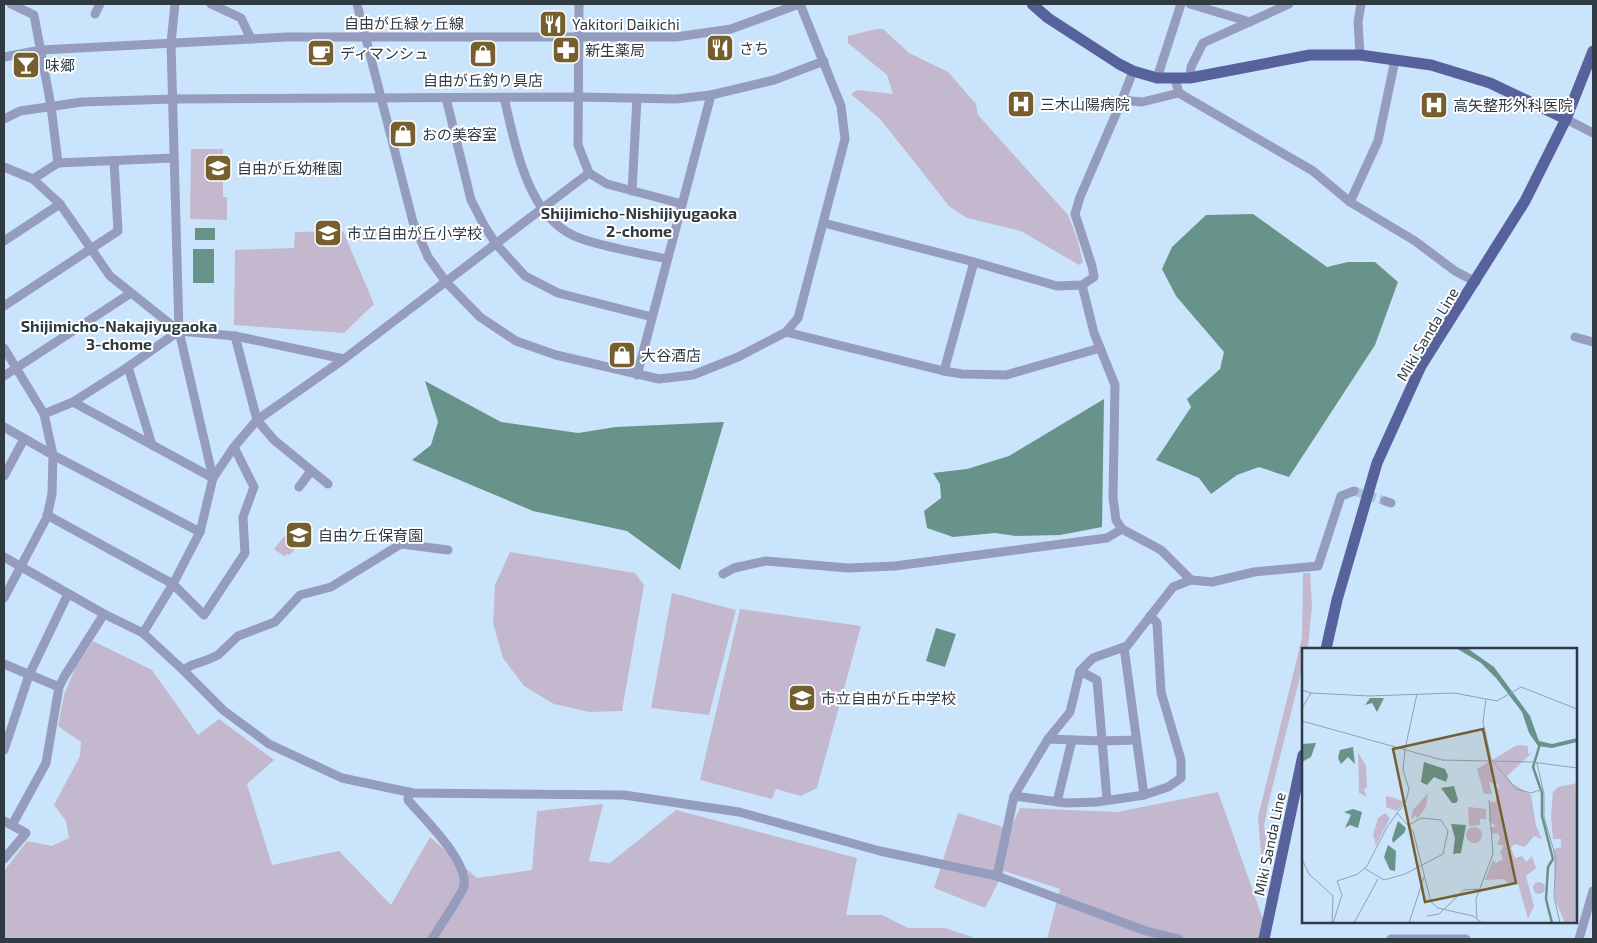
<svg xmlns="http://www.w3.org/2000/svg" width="1597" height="943" font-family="'Exo 2','Noto Sans JP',sans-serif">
<rect width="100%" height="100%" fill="#cae5fb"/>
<!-- green -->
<g fill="#c4b8cf">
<path d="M876 29H883L909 53 948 72 976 104 978 115 1068 215 1077 238 1083 262 1079 265 1021 231 967 218 949 206 881 120 851 94 857 90 893 94 887 75 848 43V36Z"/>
<path d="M191 149H223V197H227V220L190 219Z"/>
<path d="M343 231 374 304 344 333 234 325 235 250 294 248 295 232Z"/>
<path d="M291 528 303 535 292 553H291L289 555 287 554 285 557 274 549Z"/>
<path d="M510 552 635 573 644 585 622 711 589 712 554 704 524 686 503 658 493 623 495 585Z"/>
<path d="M1303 573H1310L1312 606 1308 647 1307 649H1303V665L1268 805 1264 826 1269 857 1262 866 1258 817 1302 638Z"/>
<path d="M672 593 736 610 709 715 651 708Z"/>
<path d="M740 609 861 626 817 788 801 796 776 789 772 799 700 780Z"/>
<path d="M93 641 152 670 198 735 219 719 274 760 247 784 272 865 339 851 391 905 430 837 477 878 532 870 537 811 603 804 589 861 610 863 676 810 857 858 846 915H882L908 928H945L972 937 974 939H4V871L27 841 52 846 69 838 66 821 54 805 80 756 81 742 58 726 64 695 75 668Z"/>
<path d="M1218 792 1270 939H1047L1060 889 1004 871 985 908 934 888 958 813 1010 829 1020 808 1117 812Z"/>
</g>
<!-- water -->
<g fill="#68938a">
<path d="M1253 214 1327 267 1348 262H1375L1398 282 1375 345 1289 477 1259 467 1237 475 1211 494 1199 478 1156 460 1191 407 1187 399 1220 369 1224 352 1176 296 1162 269 1172 247 1206 215Z"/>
<rect x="195" y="228" width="20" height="12"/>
<rect x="193" y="249" width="21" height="34"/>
<path d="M425 381 501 422 578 433 616 427 724 422 680 570 627 531 533 511 412 460 431 445 438 422Z"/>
<path d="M1104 399 1102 527 1060 535 1016 536 995 533 953 537 927 528 924 511 941 498 940 484 933 473 967 469 1009 456Z"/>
<path d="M936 628 956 634 945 667 926 661Z"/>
</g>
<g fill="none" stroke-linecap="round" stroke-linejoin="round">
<!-- minor-tunnel -->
<path stroke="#abc3d6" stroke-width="9" stroke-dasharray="9 4.5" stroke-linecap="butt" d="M1354 491 1385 501"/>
<!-- minor -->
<g stroke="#959cbd" stroke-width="9">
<path d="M11 4 34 15 51 106 58 163"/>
<path d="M175 4 171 43 179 331 213 478"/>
<path d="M211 4 241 18 251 39"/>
<path d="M357 4 413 222 428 257 446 282 480 317 516 341 556 355 659 379 693 375 738 357 786 332 798 318 845 139 841 106 800 4"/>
<path d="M579 4 578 145 589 173 607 184 682 204"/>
<path d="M1190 4 1250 22"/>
<path d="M95 14 100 4"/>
<path d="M1360 55 1358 22 1361 4"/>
<path d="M4 57 41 50 288 37H676L731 29 799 4"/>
<path d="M1157 78 1181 4"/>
<path d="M1190 78 1191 67 1203 43 1289 4"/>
<path d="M1179 93 1313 171 1350 202 1415 241 1455 271 1476 282"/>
<path d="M446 98 471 200 485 227 496 244 525 276 558 293 652 317"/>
<path d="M504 98C516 146 527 221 582 239 609 248 639 253 667 259"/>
<path d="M1122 100 1133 71"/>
<path d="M4 119 20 111 82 102 172 99 579 97 676 99 711 95 774 80 824 61"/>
<path d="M1566 119 1593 133"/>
<path d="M4 167 33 179 60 204 110 276 179 331 235 336 344 359"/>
<path d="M33 179 58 163 173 158"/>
<path d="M632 191 637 98"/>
<path d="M1350 202 1378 141 1395 60"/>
<path d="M4 241 60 204"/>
<path d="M974 262 1057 286 1082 285 1094 277 1092 266 1075 214 1080 197 1122 100 1142 102 1179 93 1175 79"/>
<path d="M1082 285 1094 333 1115 385 1113 498 1116 520 1122 529 1161 550 1191 580"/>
<path d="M4 306 118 231 114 161"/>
<path d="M786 332 944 371 974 262 824 223"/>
<path d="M235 336 257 420 274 440 328 484"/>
<path d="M1575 337 1593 342"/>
<path d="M4 348 44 414 53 455 52 494 47 517 4 598"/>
<path d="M128 367 152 445"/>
<path d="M944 371 962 374 1006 375 1100 348"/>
<path d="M637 375 711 95"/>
<path d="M4 376 131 293"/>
<path d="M73 402 213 478"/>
<path d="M44 414 73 402 128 367 179 331"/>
<path d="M4 427 53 455 200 532"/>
<path d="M4 476 24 439"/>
<path d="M299 487 311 471"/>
<path d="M1385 501 1391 503"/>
<path d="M47 515 173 584 204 615 245 553 243 517 254 487 234 447"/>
<path d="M4 557 104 614 143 633 183 670 223 710 269 744 342 778 413 793 624 795 739 812 880 851 997 876 1146 931 1179 939"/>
<path d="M723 574 734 568 766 561 848 568 895 566 1107 538 1122 529"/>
<path d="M143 633 173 584 200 532 213 478 234 447 257 420 344 359 589 173"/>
<path d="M1124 647 1144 795"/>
<path d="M4 664 59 687"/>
<path d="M183 670 192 665 207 660 218 655 238 636 275 622 300 595 331 587 401 544 448 550"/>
<path d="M1080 671 1097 680 1107 800"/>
<path d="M1048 739 1102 741 1136 740"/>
<path d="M4 750 29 675 68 594"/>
<path d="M409 792 408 800C424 819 468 860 464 886 463 892 437 931 432 939"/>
<path d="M1014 796 1066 803 1097 802 1144 795 1168 787 1181 778V760L1161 692 1157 623 1150 616"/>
<path d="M1057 802 1072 740"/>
<path d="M4 821 26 833 4 859"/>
<path d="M12 825 46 763 59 687 64 677 104 614"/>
<path d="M997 876 1014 796 1048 739 1070 712 1080 671 1093 658 1127 646 1173 587 1191 580 1212 582 1254 572 1318 566 1341 496 1354 491"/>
<path d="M1391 939H1466"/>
<path d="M1579 939 1593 891"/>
</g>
<!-- major -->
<g stroke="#57619b" stroke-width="11">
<path d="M1032 4 1048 18 1119 64 1133 71 1157 78H1190L1310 55H1360L1431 65 1490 83 1566 119"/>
<path d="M1326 649 1337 600 1377 463 1421 366 1525 201 1566 119 1593 51"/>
<path d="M1264 939 1303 755"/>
</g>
</g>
<!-- icons -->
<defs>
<g id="restaurant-square" transform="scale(1.4375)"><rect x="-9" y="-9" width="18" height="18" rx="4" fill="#765f2f" stroke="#fff"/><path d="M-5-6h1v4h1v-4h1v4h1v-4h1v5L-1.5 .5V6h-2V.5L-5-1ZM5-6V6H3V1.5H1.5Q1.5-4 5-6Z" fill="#fff"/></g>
<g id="pharmacy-square" transform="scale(1.4375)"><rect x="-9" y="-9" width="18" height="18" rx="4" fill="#765f2f" stroke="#fff"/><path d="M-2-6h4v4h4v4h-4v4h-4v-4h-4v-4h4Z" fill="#fff"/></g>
<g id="cafe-square" transform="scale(1.4375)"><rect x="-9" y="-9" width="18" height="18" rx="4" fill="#765f2f" stroke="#fff"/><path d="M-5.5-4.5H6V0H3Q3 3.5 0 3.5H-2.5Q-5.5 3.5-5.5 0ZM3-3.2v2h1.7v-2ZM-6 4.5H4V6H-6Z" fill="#fff"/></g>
<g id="shop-square" transform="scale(1.4375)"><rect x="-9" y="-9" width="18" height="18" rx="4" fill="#765f2f" stroke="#fff"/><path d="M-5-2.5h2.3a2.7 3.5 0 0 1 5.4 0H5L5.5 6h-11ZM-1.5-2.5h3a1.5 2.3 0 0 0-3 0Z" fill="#fff"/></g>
<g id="bar-square" transform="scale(1.4375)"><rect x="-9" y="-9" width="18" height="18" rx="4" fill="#765f2f" stroke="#fff"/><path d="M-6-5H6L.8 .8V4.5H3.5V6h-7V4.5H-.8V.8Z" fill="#fff"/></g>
<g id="hospital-square" transform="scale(1.4375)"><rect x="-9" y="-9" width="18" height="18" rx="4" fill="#765f2f" stroke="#fff"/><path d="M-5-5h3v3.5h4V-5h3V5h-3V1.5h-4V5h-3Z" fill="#fff"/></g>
<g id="school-square" transform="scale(1.4375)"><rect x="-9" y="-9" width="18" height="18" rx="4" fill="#765f2f" stroke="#fff"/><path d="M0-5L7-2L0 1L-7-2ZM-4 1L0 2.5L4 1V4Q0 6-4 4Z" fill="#fff"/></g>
</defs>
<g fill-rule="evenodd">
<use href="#restaurant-square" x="553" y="24"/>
<use href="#restaurant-square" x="720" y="48"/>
<use href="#pharmacy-square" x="566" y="50"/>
<use href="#cafe-square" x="321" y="53"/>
<use href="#shop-square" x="483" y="54"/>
<use href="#bar-square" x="26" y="65"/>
<use href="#hospital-square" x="1021" y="104"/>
<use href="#hospital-square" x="1434" y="105"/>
<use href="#shop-square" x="403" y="134"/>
<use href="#school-square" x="218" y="168"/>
<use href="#school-square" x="328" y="233"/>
<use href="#shop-square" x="622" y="355"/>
<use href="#school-square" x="299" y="535"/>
<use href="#school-square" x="802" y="698"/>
</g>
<g text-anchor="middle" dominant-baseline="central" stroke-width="4" stroke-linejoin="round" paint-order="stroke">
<!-- street labels -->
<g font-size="15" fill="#2f3a43" stroke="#fff">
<text x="404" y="23">自由が丘緑ヶ丘線</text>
<text transform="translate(1427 334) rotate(-59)">Miki Sanda Line</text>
<text transform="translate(1269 844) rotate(-78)">Miki Sanda Line</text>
</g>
<!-- poi labels -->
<g font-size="15" fill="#2f3a43" stroke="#fff" text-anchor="start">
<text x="572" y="24">Yakitori Daikichi</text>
<text x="739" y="48">さち</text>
<text x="585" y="50">新生薬局</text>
<text x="340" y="53">ディマンシュ</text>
<text x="45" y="65">味郷</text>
<text x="483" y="80" text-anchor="middle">自由が丘釣り具店</text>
<text x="1040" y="104">三木山陽病院</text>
<text x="1453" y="105">高矢整形外科医院</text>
<text x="422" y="134">おの美容室</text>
<text x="237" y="168">自由が丘幼稚園</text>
<text x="347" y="233">市立自由が丘小学校</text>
<text x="641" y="355">大谷酒店</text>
<text x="318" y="535">自由ケ丘保育園</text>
<text x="821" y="698">市立自由が丘中学校</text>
</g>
<!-- neighbourhood labels -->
<g font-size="16" font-weight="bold" fill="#2f3a43" stroke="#fff">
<text x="639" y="212">Shijimicho-Nishijiyugaoka<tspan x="639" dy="18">2-chome</tspan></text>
<text x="119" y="325">Shijimicho-Nakajiyugaoka<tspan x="119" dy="18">3-chome</tspan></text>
</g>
</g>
<!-- overview -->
<g transform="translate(1302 648)">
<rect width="275" height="275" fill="#cae5fb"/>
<path d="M215 97 226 98V106L231 104 205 128 210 135 229 147 234 178 240 191 232 188 223 199 212 196 209 200 213 210 220 208 224 214 230 208 234 220 224 228 232 258 226 271 216 236H207L202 231 183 232 191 212 194 215 201 211 198 204 202 198 195 196 198 190 196 185 190 186 188 180 194 178 187 173 188 154H194V142L197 137 187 134 190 146H182L175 121ZM56 104 64 118 65 139 62 142 65 149 57 145ZM275 135V275H263L253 252 252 201 259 199V191H251L249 169 251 144 256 139ZM126 145 124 159 115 171 114 167 109 172 111 162ZM84 148 93 150 102 154 95 163 87 160 84 159ZM166 159 184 161V171H178V177L167 178ZM83 165 88 170 74 197 71 187 76 170ZM164 187a8 8 0 1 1 16 0a8 8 0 1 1-16 0ZM231 240a6 6 0 1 1 12 0a6 6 0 1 1-12 0Z" fill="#c4b8cf"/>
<path d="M154 0H165L192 19 228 68 237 93 250 96 275 90V94L250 100 236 98 227 85 220 64 194 30 179 15ZM68 50H82L75 64 70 55 63 57ZM14 95 9 109 0 114V96ZM51 99 53 116 46 109 39 116 36 110 38 102ZM122 114 143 121 146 128 144 134 132 129 125 137 119 134ZM152 138 156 152 154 155H150L139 140ZM51 161 60 164 56 180 48 177 43 180 49 167 42 164ZM96 173 104 180 102 185 91 195 90 191ZM149 176 164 177 159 205 151 206 153 190ZM86 197 94 203 93 223 88 222 82 209Z" fill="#68938a"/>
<path fill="none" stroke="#68938a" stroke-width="2.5" d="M238 96 231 119 240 145V168L251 211 246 219 244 251 250 275"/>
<path fill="none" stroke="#8ca1b1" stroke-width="1" d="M0 42 9 45 0 60M9 45 67 48 152 45 195 53 219 39 275 61M184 51 181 74 189 111 214 141 229 145 241 141M0 73 140 112 230 114 275 120M103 101 115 46M235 115 242 146V169L254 210 252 249 258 275M95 165 111 183 129 254 136 260 171 268 180 275M0 211 7 226 31 248 30 274M62 220 82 232 103 226 141 206 146 183 139 172 119 170 107 177M125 268 137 266 162 242 177 241M175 270 174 251 191 206 187 152M31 275 40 247 35 233 56 226 65 218 85 179 104 153 107 141 101 122 103 101M52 275 76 231M107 275 122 229"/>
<path fill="#765f2f" fill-opacity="0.15" stroke="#765f2f" stroke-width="2.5" d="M181 81 214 235 123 254 91 101Z"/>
<rect width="275" height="275" fill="none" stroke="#2f3a43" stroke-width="2.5"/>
</g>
<!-- border -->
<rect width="1597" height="943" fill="none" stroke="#2f3a43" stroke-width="10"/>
</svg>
